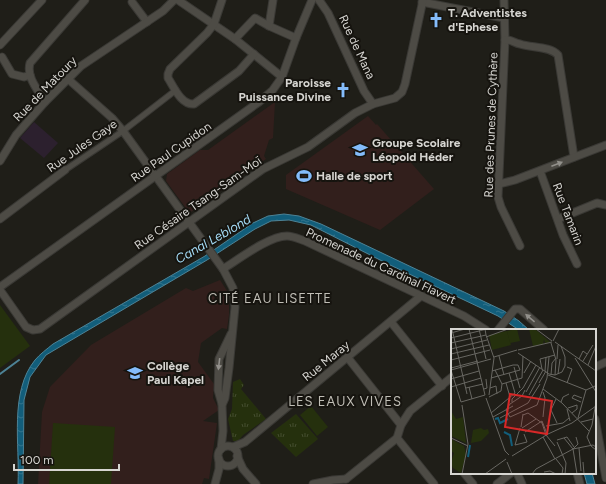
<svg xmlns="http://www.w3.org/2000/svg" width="606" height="484" font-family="Figtree,sans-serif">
<defs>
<pattern id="grass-tufts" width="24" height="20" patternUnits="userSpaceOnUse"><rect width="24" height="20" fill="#25300d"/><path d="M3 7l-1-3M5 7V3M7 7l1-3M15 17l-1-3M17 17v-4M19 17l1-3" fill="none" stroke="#444d2f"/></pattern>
<pattern id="water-ripples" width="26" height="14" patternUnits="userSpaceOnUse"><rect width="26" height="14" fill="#125e7b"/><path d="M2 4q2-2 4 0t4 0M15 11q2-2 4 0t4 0" fill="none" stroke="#34748d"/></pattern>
</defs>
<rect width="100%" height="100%" fill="#1f1e18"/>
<!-- industrial -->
<path fill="#2c202e" d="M34 122 58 143 44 158 20 138Z"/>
<!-- education -->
<g fill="#321f1c">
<path d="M275 102 273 138 269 140 264 156 266 159 191 212 188 211 166 181 167 174 200 150H208Z"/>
<path d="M368 116 376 125 377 124 434 189 380 230 286 189V175Z"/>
<path d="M220 280 229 294V315L227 329 222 328 201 343 198 362 214 384 213 398 219 410 203 421 217 423 209 479 204 478 202 484H38L42 412 50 387 91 345 186 288 193 291Z"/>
</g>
<!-- grass -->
<g fill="url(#grass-tufts)">
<path d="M240 379 244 385 241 389 266 419 243 435 238 441H233L228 419 232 409 233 382Z"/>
<path d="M296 414 318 439 296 457 271 433Z"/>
</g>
<!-- park -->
<g fill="#25300d">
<path d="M0 305 30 346 0 368Z"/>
<path d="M311 406 328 427 317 436 300 415Z"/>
<path d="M53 423 115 427 111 484H49Z"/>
</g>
<!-- water -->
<g fill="url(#water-ripples)" stroke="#4d8295">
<path d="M284 214 299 216 321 224 504 311 519 321 529 330H519L498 316 388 264 311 225 289 220 271 221 255 229 207 260 46 355 30 377 24 400 23 484H18C20 445 9 392 35 360 40 354 47 349 53 344L205 256 253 223 268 216Z"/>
<path d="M584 473H592L595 484H587Z"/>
</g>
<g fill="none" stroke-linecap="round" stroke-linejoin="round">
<!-- stream -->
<path stroke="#4d8295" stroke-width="2" d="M0 374 19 360"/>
<!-- pedestrian casing -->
<g stroke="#3a3935" stroke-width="7">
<path id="pedestrian" d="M65 170 123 131 176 90"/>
</g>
<!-- minor casing -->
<g stroke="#3a3935" stroke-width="9">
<g id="minor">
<path d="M178 0 235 39 282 77"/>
<path d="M222 0 214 24 207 33 170 69 168 74V78C174 87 181 105 194 104L239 71 254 54"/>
<path d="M273 0 269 26 296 38"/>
<path d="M319 0 328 13 364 91 373 104"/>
<path d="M504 0 505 40 498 197 501 207 520 246"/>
<path d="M132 2 147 22"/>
<path d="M422 2 504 18"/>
<path d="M235 39 255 18 269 26"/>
<path d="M505 40C511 39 514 43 520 44 531 48 550 46 558 55L574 157"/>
<path d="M0 45 42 0"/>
<path d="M2 57 12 74 24 77 30 75"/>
<path d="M68 79 112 118 123 131 223 269 233 288 235 307 229 368 225 398 222 405 223 431 221 449"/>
<path d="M45 102C38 90 26 77 30 63L85 0"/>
<path d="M0 161 16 135 45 102 81 66 163 11 174 0"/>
<path d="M540 171 563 235 577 264"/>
<path d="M499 184 515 180 606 145"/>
<path d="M0 219 65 170"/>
<path d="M558 219 597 203 606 205"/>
<path d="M223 269C239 259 269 236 287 236 293 236 299 239 305 241L464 316 486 330"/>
<path d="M0 287 259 102 272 91 282 77 296 38 312 0"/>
<path d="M0 290 26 327 33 330 40 329 263 169 308 147 355 113 373 104 395 98 402 92 405 84 423 0"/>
<path d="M391 322 442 386"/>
<path d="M498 330 515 309H520L544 330"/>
<path d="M348 358 401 425"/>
<path d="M595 367 606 362"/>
<path d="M222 404 218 390 219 359 231 334"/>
<path d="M595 419 606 478"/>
<path d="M397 438 434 484"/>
<circle cx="228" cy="456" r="10"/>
<path d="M233 447 245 442 421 296"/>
<path d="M237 456 243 469 256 484"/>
<path d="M464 473 473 484"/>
<path d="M517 473 522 484"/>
<path d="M577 473 580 484"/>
<path d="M346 479 397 438 401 425 410 411 452 377"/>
<path d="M215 484 219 469V459"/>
<path d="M313 484 333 480 346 479"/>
<path d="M497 484 511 473"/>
</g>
</g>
<!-- pedestrian -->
<use href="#pedestrian" stroke="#4d4b45" stroke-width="5"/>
<!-- minor -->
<use href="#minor" stroke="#4d4b45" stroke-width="7"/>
</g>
<!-- one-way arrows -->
<defs><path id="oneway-solid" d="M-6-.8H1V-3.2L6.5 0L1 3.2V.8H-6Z"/></defs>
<g fill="#92908b">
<use href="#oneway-solid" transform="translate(557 164) rotate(-21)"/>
<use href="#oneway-solid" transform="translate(530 318) rotate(-140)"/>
<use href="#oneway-solid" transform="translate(219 364) rotate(97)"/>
</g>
<!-- icons -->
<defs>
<g id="church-bare" transform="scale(1.2)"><path d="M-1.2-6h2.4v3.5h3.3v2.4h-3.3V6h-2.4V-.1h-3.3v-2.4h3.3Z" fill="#84bcfb" stroke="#16140f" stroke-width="2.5" paint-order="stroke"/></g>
<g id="school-bare" transform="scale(1.2)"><path d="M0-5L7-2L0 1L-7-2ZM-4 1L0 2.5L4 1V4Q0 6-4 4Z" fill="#84bcfb" stroke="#16140f" stroke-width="2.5" paint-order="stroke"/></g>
<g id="stadium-bare" transform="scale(1.2)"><path d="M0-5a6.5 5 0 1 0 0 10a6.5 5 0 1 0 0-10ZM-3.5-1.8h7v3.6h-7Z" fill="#84bcfb" stroke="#16140f" stroke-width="2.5" paint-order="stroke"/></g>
</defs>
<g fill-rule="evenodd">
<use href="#church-bare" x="436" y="20"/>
<use href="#church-bare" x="343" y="90"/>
<use href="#school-bare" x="360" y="150"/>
<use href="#stadium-bare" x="304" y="176"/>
<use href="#school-bare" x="135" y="373"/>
</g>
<g text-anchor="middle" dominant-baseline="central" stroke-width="4" stroke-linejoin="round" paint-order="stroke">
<!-- poi labels -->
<g font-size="12" font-weight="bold" fill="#d6d5d1" stroke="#16140f" text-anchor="start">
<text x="448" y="13">T. Adventistes<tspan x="448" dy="14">d'Ephese</tspan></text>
<text x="331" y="83" text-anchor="end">Paroisse<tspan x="331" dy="14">Puissance Divine</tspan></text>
<text x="372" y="143">Groupe Scolaire<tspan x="372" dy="14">Léopold Héder</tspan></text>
<text x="316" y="176">Halle de sport</text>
<text x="147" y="366">Collège<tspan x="147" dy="14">Paul Kapel</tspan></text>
</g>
<!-- street labels -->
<g font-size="12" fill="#d6d5d1" stroke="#16140f">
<text transform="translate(357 47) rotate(65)">Rue de Mana</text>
<text transform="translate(45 89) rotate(-46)">Rue de Matoury</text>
<text transform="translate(491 125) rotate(-88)">Rue des Prunes de Cythère</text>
<text transform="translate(82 146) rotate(-35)">Rue Jules Gaye</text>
<text transform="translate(171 152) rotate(-35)">Rue Paul Cupidon</text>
<text transform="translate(198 203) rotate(-35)">Rue Césaire Tsang-Sam-Moï</text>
<text transform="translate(568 214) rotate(69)">Rue Tamarin</text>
<text transform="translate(381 266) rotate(25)">Promenade du Cardinal Flavert</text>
<text transform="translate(326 361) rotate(-39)">Rue Maray</text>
</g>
<!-- water labels -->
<g font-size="13" font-style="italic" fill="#a4dbf6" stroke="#16140f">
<text transform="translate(213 239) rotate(-30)">Canal Leblond</text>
</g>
<!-- neighbourhood labels -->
<g font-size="13" letter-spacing="1" fill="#c0beb6" stroke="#16140f">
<text x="270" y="298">CITÉ EAU LISETTE</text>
<text x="345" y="401">LES EAUX VIVES</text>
</g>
</g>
<!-- overview -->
<g transform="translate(451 329)">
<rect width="145" height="145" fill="#1f1e18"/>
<path d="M0 82 5 90 12 88 15 114 0 107Z" fill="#25300d"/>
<path d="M30 99 33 101 37 100 38 104 30 112 20 114 22 101Z" fill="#25300d"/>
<path d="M0 110 13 117 15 125 10 144 2 139 0 134 3 124 0 122Z" fill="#25300d"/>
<path d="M56 2 60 16 41 21 38 6Z" fill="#25300d"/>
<path d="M66 0 69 12 59 14 56 2ZM78 0H84L99 13 94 14 93 10 92 15 82 17Z" fill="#25300d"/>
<path fill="none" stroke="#125e7b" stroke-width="2" d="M44 90 47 89 49 94 57 90M53 103 59 106 61 117M17 128 19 116"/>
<path fill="none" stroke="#686762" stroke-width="1" d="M1 0 16 65M18 0 34 66M28 0 35 30M85 0 101 12M0 4 14 0M35 6 43 29 38 66M35 8 57 0M0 9 36 0M102 12 108 0M104 13 145 42M0 14 35 6 34 0M100 14 105 31 104 46M0 20 36 11M67 21 101 13M67 24 98 45 104 46 111 43 114 37V28L110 17M0 25 38 16M48 27 53 46M43 28 66 21M124 29 145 63M106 30 107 16M128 30 132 22 136 25M0 31 39 21M132 32 142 16M137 36 145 17M63 38 69 59M0 39 27 32M91 40 89 30 104 26M0 41 40 30M0 41 10 73M44 41 51 55M94 42 95 28M73 44 80 32M107 45 109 30M97 46 135 61 144 57M100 46 101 34 105 29M40 49 69 41 67 36H62L41 42M0 50 28 42M55 54 59 68M88 54 95 42M116 54 121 40 116 38M51 55 71 49 72 27M0 58 30 49M18 58 21 70M15 59 32 55M39 59 45 57 46 65M33 60 36 59 35 50M92 60 111 74 138 102M75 63 89 38M92 63 94 69 92 88M78 66 92 41M38 68 50 62 51 55M35 69 54 122 58 126M105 70 100 81 106 94M10 73 34 66M61 73V70L72 59 85 36M110 73 112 68 118 65M130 73 121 69 123 66 131 69M145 73 141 96 136 108 140 117 145 121M11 76 17 115 11 145M117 79 126 76V80L121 84M116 80 119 92M55 81 59 88 86 76 96 49 98 28M55 81 59 75 71 67 74 61M40 84 64 64 58 44M72 86 77 84 91 94 95 106 104 117M42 88 62 77M49 89 77 74 89 55M127 89 135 61M130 93 142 90M95 97 112 94 118 89M70 98 72 85M71 99 85 90M74 103 91 92 96 105M92 108 104 130M125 108 127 115 122 120 126 145M0 109 17 117M113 109 122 120M106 111 116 108 123 118M106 113 115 134 114 145M64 116 76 113 73 105M64 116 69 99M128 119 130 142M61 127 97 105 121 94 145 77M105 130 112 139 111 145M56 133 61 145M132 133 133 145M93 143 99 142 105 145M34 145 55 130M81 145 85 140 122 120 142 116 145 118"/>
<path fill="#d62828" fill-opacity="0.15" stroke="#d62828" stroke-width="2" d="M59 65 101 72 96 105 54 98Z"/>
<rect width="145" height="145" fill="none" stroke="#d6d5d1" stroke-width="2"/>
</g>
<!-- scale -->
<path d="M14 464v6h105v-6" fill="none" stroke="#d6d5d1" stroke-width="2"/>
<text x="20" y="464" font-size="12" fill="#d6d5d1" stroke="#16140f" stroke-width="3" paint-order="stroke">100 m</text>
</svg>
